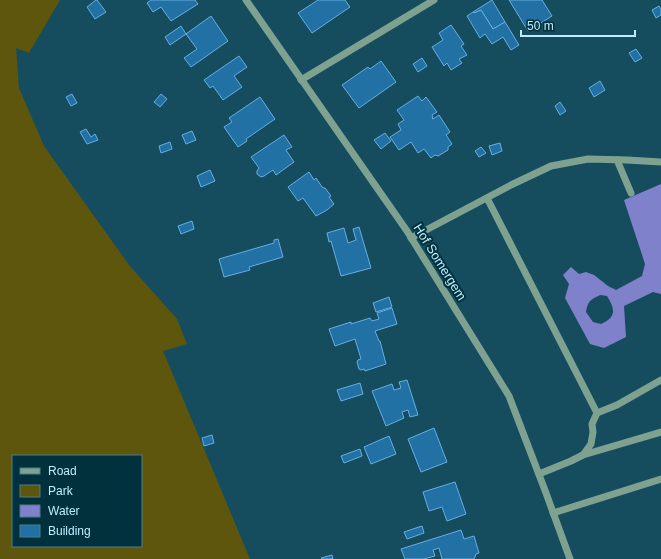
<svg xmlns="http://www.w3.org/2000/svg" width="661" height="559" font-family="Helvetica,sans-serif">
<rect width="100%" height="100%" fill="#154d5e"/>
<!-- green -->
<path fill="#5f560e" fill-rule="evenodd" d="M0 0H60L29 53 16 48 19 88 44 146 129 265 177 319 187 344 163 351 250 559H0ZM13 456H141V546H13Z"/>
<!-- water -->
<path fill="#7f81cb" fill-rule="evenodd" d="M661 184V294L653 292 624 306 626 337 604 348 590 344 565 298 569 284 563 275 571 267 579 274 586 272 594 275 608 286 616 290 642 276 645 264 624 200ZM600 295 607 296C615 309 617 317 601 324L593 322 586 312C588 301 590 300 600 295Z"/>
<!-- building -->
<g fill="#2171a5" stroke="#67aee2">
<path d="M96 0H97L106 12 95 19 87 7Z"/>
<path d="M151 0H195L198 4 171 21 161 7 153 12 147 3Z"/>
<path d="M318 0H345L350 7 312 33 298 13Z"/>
<path d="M492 0 505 22 493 29 481 10 474 13 473 12Z"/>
<path d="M509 0H542L552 16 528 31Z"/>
<path d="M659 6 661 9V15L656 18 652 10Z"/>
<path d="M481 10 493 29 505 22 519 45 511 50 503 37 492 44 485 34 480 38 467 16 473 12 474 13Z"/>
<path d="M211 16 228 41 191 67 184 58 197 49 186 34Z"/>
<path d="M451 25 464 44 461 46 467 55 459 59 462 63 451 70 447 63 444 66 432 47 443 40 439 33Z"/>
<path d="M181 26 186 34 170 45 165 37Z"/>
<path d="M636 49 642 58 635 62 629 53Z"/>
<path d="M239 56 247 67 234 76 242 87 223 100 213 86 210 88 204 80Z"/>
<path d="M422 58 427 66 418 72 413 64Z"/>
<path d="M381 61 396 82 359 108 342 85 368 67 370 69Z"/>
<path d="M600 81 605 90 594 97 589 88Z"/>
<path d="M72 94 77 103 71 106 66 97Z"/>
<path d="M161 94 167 99 160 107 154 102Z"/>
<path d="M418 96 422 101 426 97 437 112 432 115 433 117 432 118 433 119 439 115 450 132 446 135 452 144 448 147V150L438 156 435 155 431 158 424 149 418 153 411 142 399 150 390 137 401 130 398 124 404 120 397 110Z"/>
<path d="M260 97 275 119 246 139 247 141 238 147 224 127 232 122 229 118Z"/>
<path d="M560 102 566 111 560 115 555 106Z"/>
<path d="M86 129 91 137 95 134 98 140 87 144 80 132Z"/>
<path d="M192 131 196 140 186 144 182 135Z"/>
<path d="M385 133 391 141 381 149 374 140Z"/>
<path d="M284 135 292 147 286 150 294 162 276 175 273 170 264 176 261 177 257 174V171L259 168 251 157Z"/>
<path d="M170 142 172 149 161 153 159 146Z"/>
<path d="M500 143 502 151 492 155 489 146Z"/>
<path d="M481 147 486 153 479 157 475 151Z"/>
<path d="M210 170 215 181 201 187 197 176Z"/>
<path d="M309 172 314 180 316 178 322 187 324 188H325L331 196 329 197 334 204 327 210 316 216 303 198 298 201 288 187Z"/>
<path d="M192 221 194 229 181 234 178 226Z"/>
<path d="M359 227 371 268 341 276 331 241 329 242 327 233 344 228 348 243 356 240 353 229Z"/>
<path d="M278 239 283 257 249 267 250 270 224 277 219 259 274 243V240Z"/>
<path d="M389 297 392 307 376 312 373 303Z"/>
<path d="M392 308 397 324 375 331 379 341H380L386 364 365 371 364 369 361 370 359 369 357 362 358 360 361 359 355 339 335 346 329 329 351 322V324L370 318 372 321 379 319 377 313Z"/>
<path d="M407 380 418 415 410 417 408 410 402 412 404 418 386 426 372 391 392 384 394 390 401 388 399 382Z"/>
<path d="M360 383 363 394 341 401 337 390Z"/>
<path d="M434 428 447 462 421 472 408 439Z"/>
<path d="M212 435 214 443 204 446 202 438Z"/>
<path d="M389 436 396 454 371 464 364 447Z"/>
<path d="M360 449 362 456 344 463 341 456Z"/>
<path d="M455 482 466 514 447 521 442 507 429 511 423 492Z"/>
<path d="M422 526 424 533 407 539 404 532Z"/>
<path d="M461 530 464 539 474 536 479 553 476 554 475 557 474 559H442L439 548 433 550 435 556 424 559H405L401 549Z"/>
<path d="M332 555 333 559H322L321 558Z"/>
</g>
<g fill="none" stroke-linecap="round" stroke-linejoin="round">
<!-- minor -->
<g stroke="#7fa290" stroke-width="7">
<path d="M246 0 407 231 509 396 546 493 570 559"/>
<path d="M301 80 434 0"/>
<path d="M617 160 631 193"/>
<path d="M487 198 597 413"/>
<path d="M411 238 511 185 551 166 588 159 627 160 661 162"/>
<path d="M583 455 661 432"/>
<path d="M539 474 571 461 583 455 591 444 593 432 592 424 597 413 617 405 661 380"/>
<path d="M553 513 661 479"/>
</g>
</g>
<g text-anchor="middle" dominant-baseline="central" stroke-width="4" stroke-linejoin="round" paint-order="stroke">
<!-- street labels -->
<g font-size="13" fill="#beecfc" stroke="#02313e">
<text transform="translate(440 262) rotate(58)">Hof Somergem</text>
</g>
</g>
<!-- legend -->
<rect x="12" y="455" width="130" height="92" fill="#02313e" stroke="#4d7c8a"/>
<rect x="20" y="468" width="20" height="6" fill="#7fa290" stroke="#4d7c8a"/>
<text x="48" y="475" font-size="12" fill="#beecfc">Road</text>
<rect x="20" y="485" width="20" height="12" fill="#5f560e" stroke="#4d7c8a"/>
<text x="48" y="495" font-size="12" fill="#beecfc">Park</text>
<rect x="20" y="505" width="20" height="12" fill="#7f81cb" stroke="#4d7c8a"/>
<text x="48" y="515" font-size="12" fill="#beecfc">Water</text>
<rect x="20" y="525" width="20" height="12" fill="#2171a5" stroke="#4d7c8a"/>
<text x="48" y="535" font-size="12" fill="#beecfc">Building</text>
<!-- scale -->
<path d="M521 30v6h114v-6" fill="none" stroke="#beecfc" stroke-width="2"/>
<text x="527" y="30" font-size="12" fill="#beecfc" stroke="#02313e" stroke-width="3" paint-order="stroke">50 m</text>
</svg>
